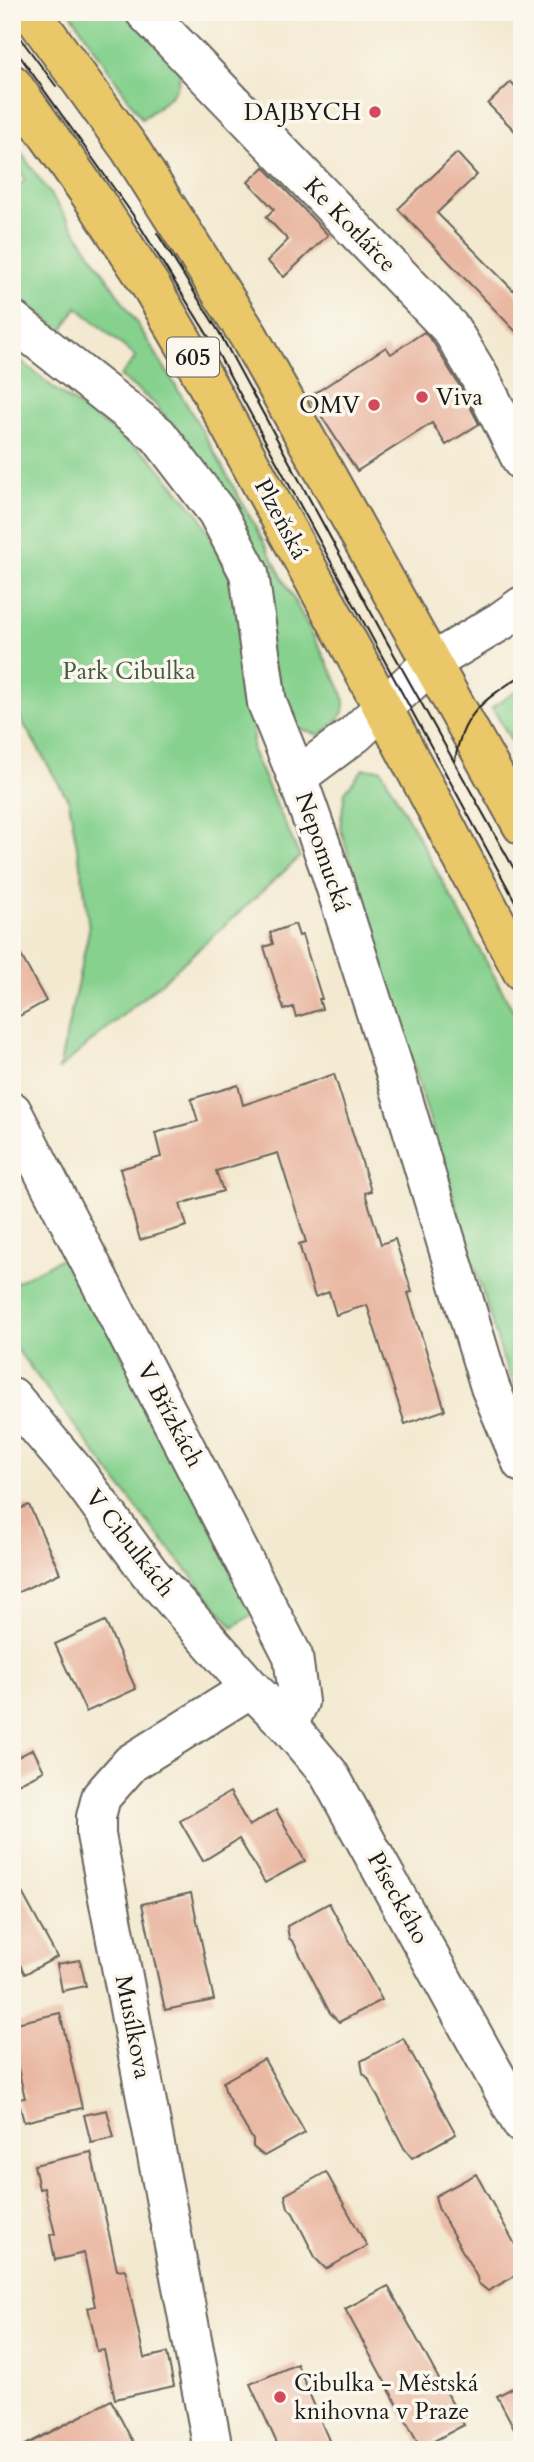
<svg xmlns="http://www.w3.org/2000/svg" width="534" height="2462" font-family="Cardo,serif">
<rect width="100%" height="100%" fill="#fbf7ec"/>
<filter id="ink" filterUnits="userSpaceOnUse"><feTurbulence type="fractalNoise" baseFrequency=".0143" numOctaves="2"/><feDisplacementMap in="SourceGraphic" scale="14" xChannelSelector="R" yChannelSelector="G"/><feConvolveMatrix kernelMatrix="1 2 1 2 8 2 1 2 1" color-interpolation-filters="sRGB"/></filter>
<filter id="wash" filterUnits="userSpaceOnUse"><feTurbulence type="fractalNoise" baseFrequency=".00686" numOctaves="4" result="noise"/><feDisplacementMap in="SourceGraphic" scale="28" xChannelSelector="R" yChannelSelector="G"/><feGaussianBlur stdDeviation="1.57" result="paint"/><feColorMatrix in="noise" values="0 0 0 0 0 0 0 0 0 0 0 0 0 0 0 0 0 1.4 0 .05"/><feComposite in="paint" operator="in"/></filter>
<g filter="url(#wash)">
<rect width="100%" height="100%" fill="#f3e9d0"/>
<!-- green -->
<g fill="#86d18e" stroke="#517655" stroke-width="2">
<path d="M70 12H125L179 68C185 93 159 105 142 119Z"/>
<path d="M12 147 24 157C93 254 159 353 217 457 259 532 298 607 338 683 351 709 343 720 320 735L295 728 199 461 154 403 120 376 136 357 77 307 62 331 12 292V196L25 179 12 159Z"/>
<path d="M12 353 56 390 150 457 201 517 233 583 255 705 252 751 300 857 163 981 59 1069 89 930 84 887 69 801 12 704Z"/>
<path d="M522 688V759L492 707Z"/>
<path d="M363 769H381L522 1027V1405L503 1359 340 827 345 792Z"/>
<path d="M69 1254 256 1612 233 1627 146 1520 12 1343V1284Z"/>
</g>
<g id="blocks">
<!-- building -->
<g fill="#e9b7a2">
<path d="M511 82 522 93V138L488 104Z"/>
<path d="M457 153 477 175 437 213 522 299V338L398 209Z"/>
<path d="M264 167 328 235 284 277 267 261 288 240 266 217 274 209 248 182Z"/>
<path d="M424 332 433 342 459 385 479 424 446 445 432 423 357 471 309 397 386 347 391 354Z"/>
<path d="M295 924 299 936 302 935 322 999H319L322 1009 296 1017 293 1007 284 1010 264 947 273 944 270 933Z"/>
<path d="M12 939 46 1001 12 1020Z"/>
<path d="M334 1074 371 1191 365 1193 381 1244 395 1239 412 1292 408 1293 445 1410 405 1424 367 1305 336 1315 329 1292 315 1297 299 1244 306 1242 278 1153 216 1171 223 1191 180 1204 187 1226 140 1240 120 1169 161 1157 155 1133 198 1121 191 1099 238 1085 243 1105Z"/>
<path d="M29 1505 60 1573 12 1595V1512Z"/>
<path d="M105 1621 136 1689 86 1712 55 1644Z"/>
<path d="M33 1749 44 1771 12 1787V1760Z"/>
<path d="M230 1792 249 1826 276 1810 305 1861 265 1883 239 1839 203 1861 180 1821Z"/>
<path d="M12 1874 57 1957 25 1974 12 1950Z"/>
<path d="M191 1893 214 2000 165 2010 142 1904Z"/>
<path d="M329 1903 382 2000 339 2022 330 2013 294 1943 289 1938 287 1926Z"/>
<path d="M80 1960 86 1986 62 1991 57 1964Z"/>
<path d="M60 2013 82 2108 24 2122 18 2099 25 2098 12 2043V2024Z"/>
<path d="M403 2038 456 2134 412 2158 404 2148 368 2078 363 2073 361 2061Z"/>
<path d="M264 2059 305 2133 264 2156 253 2147V2140L226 2094 223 2082Z"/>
<path d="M107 2110 114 2138 91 2143 84 2115Z"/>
<path d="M91 2152 117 2270 125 2269 144 2358 167 2353 174 2386 115 2399 104 2350 97 2351 93 2329 88 2308 95 2306 84 2253 55 2260 50 2235 55 2234 44 2188 39 2189 34 2165Z"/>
<path d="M326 2172 367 2246 326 2269 316 2259 293 2213 288 2208 285 2195Z"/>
<path d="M476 2174 522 2257V2272L488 2291 478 2283 477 2277 438 2208 435 2196Z"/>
<path d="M388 2286 464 2425 421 2448 345 2309Z"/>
<path d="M297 2364 333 2450H280L250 2384Z"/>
<path d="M522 2383V2443L497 2396Z"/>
<path d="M111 2400 137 2450H16L85 2414Z"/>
</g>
</g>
</g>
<g filter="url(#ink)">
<use href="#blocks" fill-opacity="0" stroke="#67645b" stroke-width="2"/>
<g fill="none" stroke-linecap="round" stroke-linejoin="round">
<!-- minor casing -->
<g stroke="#67645b" stroke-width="42">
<g id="minor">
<path d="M145 12 451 329 478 374 522 461"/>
<path d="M12 320 158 435 217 512 249 573 267 703 297 777 331 873 394 1069 490 1387 522 1463"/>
<path d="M297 777 355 734 431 663 501 621 522 606"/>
<path d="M12 1111 293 1656 299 1702 288 1725"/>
<path d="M12 1397 78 1475 149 1572 251 1688 288 1725 329 1774 522 2124"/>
<path d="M210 2450 211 2439 96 1835V1817L101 1797 131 1763 251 1688"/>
</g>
</g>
<!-- major casing -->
<g stroke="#67645b" stroke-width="42">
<g id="major">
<path d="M31 12 130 149 248 335 522 825"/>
<path d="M12 84 97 204 152 288 191 355 355 655 522 971"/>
</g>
</g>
<!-- minor -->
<use href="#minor" stroke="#fff" stroke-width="38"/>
<!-- major -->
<use href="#major" stroke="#eac769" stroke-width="38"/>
<!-- tram -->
<g stroke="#1c1c1c" stroke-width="2">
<path d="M12 27 56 86"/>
<path d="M12 45 133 215 210 339 522 914"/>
<path d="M157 233 219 332 386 640 522 883"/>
<path d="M455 762C461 714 484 700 522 675"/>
</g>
</g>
</g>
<!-- markers -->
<g fill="#d1495b" stroke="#fbf7ec" stroke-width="2.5">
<circle cx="375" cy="112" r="7"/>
<circle cx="422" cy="397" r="7"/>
<circle cx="374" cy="405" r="7"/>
<circle cx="280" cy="2397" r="7"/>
</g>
<g text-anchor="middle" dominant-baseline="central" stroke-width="7" stroke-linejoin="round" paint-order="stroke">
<!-- shield labels -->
<rect fill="#fbf7ec" stroke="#5f5e5a" stroke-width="2" x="167" y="337.5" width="52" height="39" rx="5"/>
<g font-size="23" font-weight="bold" fill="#1c1c1c">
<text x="193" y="357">605</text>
</g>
<!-- poi labels -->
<g font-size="24" fill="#1c1c1c" stroke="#fbf7ec" text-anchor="end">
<text x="361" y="112">DAJBYCH</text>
<text x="436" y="397" text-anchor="start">Viva</text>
<text x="360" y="405">OMV</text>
<text x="294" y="2383" text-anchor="start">Cibulka - Městská<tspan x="294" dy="28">knihovna v Praze</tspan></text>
</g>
<!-- street labels -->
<g font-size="24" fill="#1c1c1c" stroke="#fbf7ec">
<text transform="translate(350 225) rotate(46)">Ke Kotlářce</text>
<text transform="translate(281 519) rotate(62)">Plzeňská</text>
<text transform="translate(323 852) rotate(71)">Nepomucká</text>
<text transform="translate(170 1415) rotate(62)">V Břízkách</text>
<text transform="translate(130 1543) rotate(52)">V Cibulkách</text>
<text transform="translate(398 1898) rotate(61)">Píseckého</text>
<text transform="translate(133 2027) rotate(79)">Musílkova</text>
</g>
<!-- park labels -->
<g font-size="24" fill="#415b44" stroke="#fbf7ec">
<text x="129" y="671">Park Cibulka</text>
</g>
</g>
<!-- margin -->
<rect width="534" height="2462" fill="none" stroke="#fbf7ec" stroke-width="42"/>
</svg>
